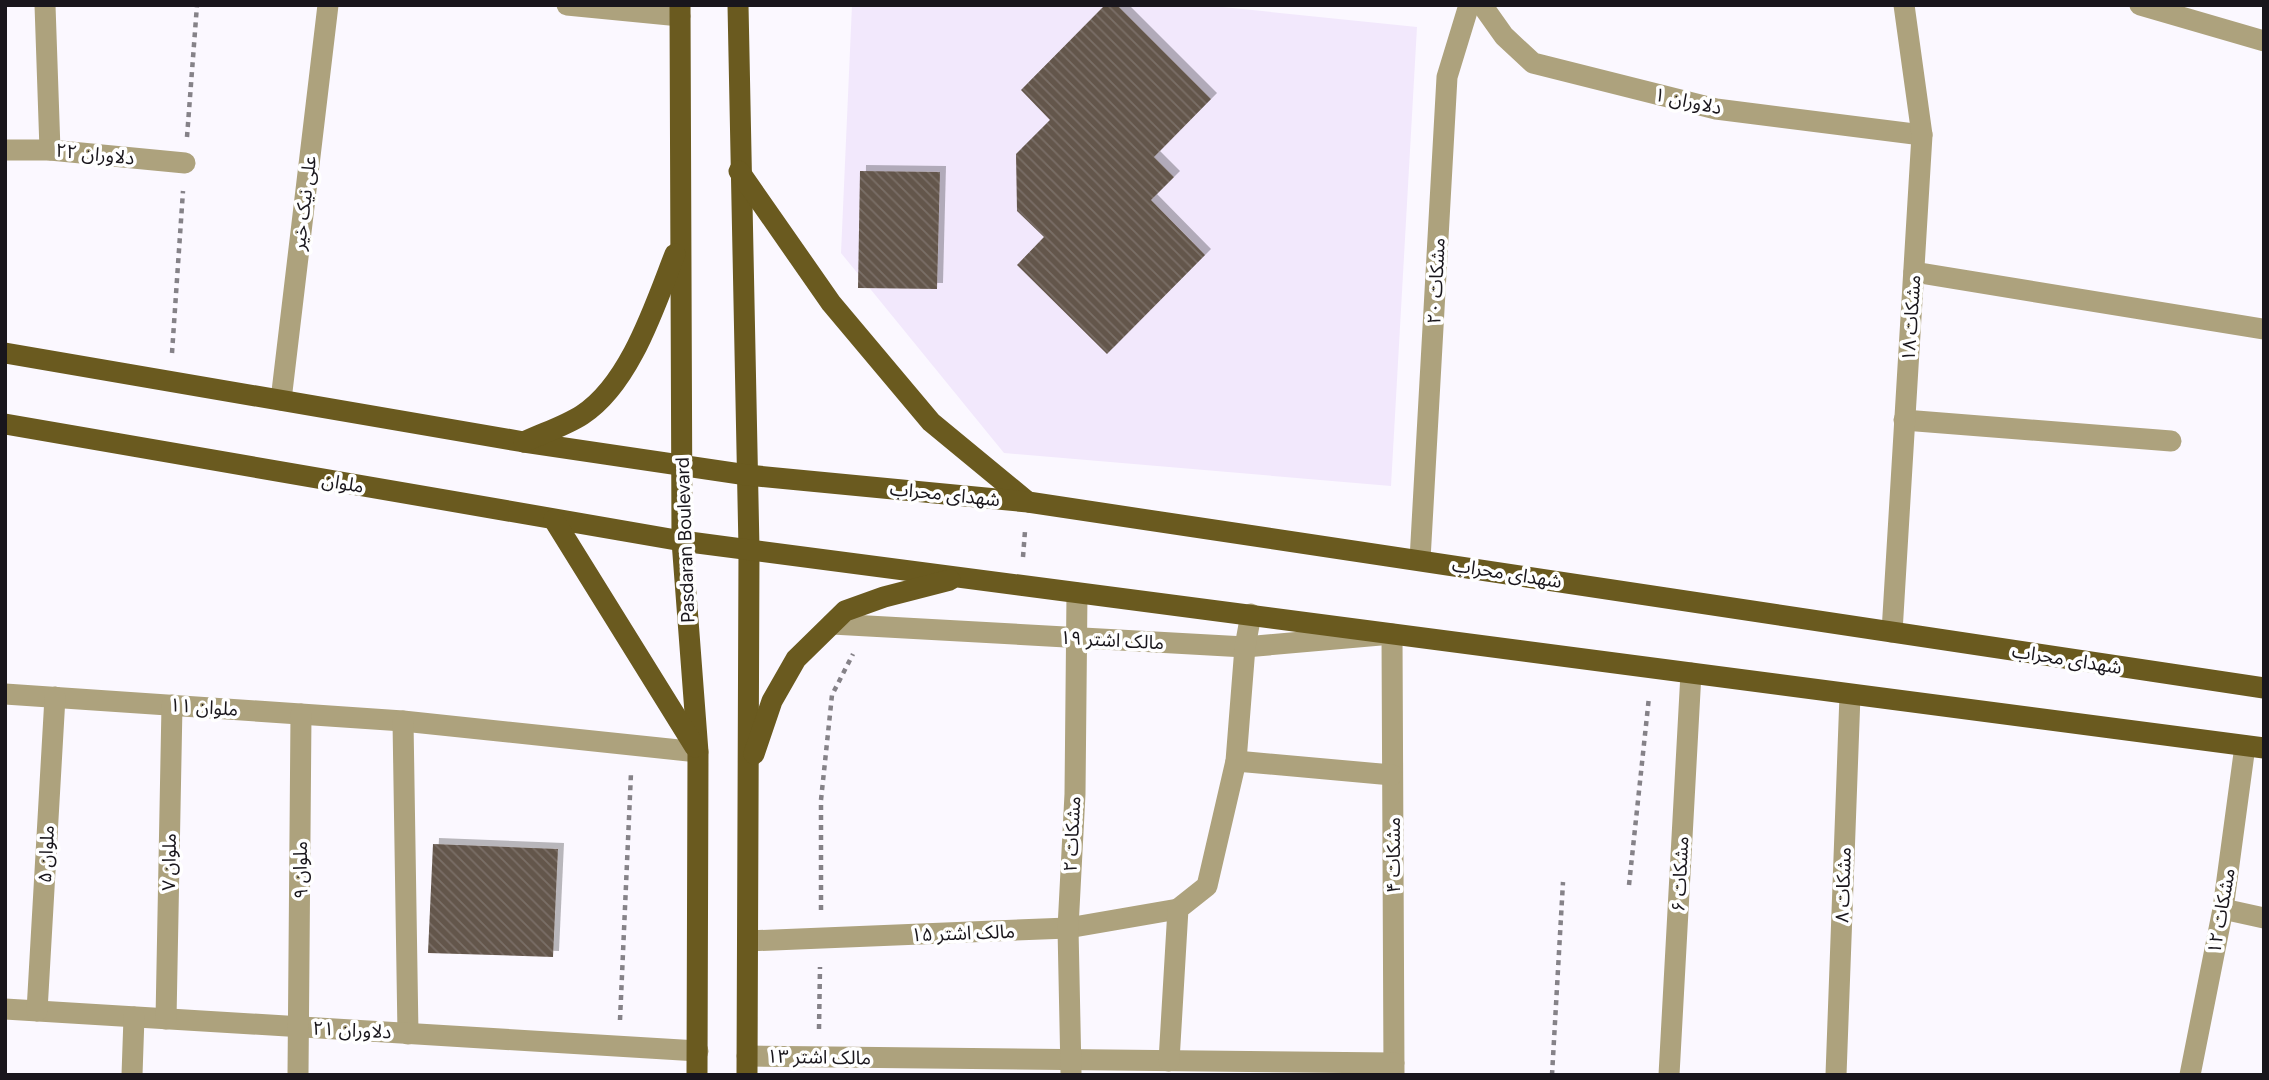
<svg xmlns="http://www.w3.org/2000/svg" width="2269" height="1080" font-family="Figtree,'Noto Sans Arabic',sans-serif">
<defs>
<pattern id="building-back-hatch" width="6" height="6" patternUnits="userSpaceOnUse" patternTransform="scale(1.75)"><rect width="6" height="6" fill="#64564b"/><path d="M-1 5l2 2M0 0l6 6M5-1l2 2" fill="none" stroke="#7a6f67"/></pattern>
<filter id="shadow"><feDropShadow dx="6" dy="-6" stdDeviation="0" flood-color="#0004"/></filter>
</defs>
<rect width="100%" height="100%" fill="#fbf8ff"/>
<!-- built -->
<path fill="#f2e8fc" d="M852 5H1203L1417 27 1391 486 1004 453 841 253Z"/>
<!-- building -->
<g fill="url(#building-back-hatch)" filter="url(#shadow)">
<path d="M1105 5H1117L1211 99 1154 157 1174 177 1151 200 1205 255 1107 354 1017 265 1044 237 1017 211 1016 154 1050 120 1021 90Z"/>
<path d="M860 171 940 172 937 289 858 288Z"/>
<path d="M433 844 558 849 553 957 428 953Z"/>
</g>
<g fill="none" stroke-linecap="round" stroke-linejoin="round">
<!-- path -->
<g stroke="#858288" stroke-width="4.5" stroke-dasharray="5 5" stroke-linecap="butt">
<path d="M187 137 197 5"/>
<path d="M172 353 183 191"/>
<path d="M1023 557 1025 531"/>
<path d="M1629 885 1649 697"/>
<path d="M821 910V800L832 695 853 654"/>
<path d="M620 1020 631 773"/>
<path d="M819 1029 820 967"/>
<path d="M1552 1075 1563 882"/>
</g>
<!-- minor -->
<g stroke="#ada27d" stroke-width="21">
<path d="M45 5 50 150"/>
<path d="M567 5 680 16"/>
<path d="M1482 5 1504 36 1533 63 1716 109 1922 135"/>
<path d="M2140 5 2264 41"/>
<path d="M5 150H50L185 163"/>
<path d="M1914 272 2263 329"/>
<path d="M281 400 328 5"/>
<path d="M1904 420 2171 441"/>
<path d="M1420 560 1447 77 1469 5"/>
<path d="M832 624 1245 647 1392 634 1394 1075"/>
<path d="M1892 632 1922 135 1904 5"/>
<path d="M5 694 403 721 698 752"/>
<path d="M403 721 408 1034"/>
<path d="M1236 761 1392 775"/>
<path d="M2223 909 2264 918"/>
<path d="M748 941 1068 928 1178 909"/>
<path d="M5 1009 698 1051"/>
<path d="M37 1011 55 697"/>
<path d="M166 1019 172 705"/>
<path d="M747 1056 1394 1063"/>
<path d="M1169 1061 1178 909 1207 886 1236 761 1245 647 1251 614"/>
<path d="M1071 1073 1068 928 1075 794 1077 593"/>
<path d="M132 1075 134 1017"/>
<path d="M298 1075 301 714"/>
<path d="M1669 1075 1691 673"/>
<path d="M1836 1075 1850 695"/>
<path d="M2190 1075 2223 909 2245 746"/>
</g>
<!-- major -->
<g stroke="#6a5a1f" stroke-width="21">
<path d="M680 5 682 541 698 752 697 1075"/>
<path d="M738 5 749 549 747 1075"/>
<path d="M739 171 831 303 931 422 1028 502"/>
<path d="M5 353 524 442 747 475 1028 502 2264 688"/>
<path d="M5 424 682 541 2264 748"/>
<path d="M524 442C543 433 565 426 582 415 630 384 655 305 675 254"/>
<path d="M554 520 695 747"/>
<path d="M754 754 772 701 796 659 845 611 884 597 950 580"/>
</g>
</g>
<g text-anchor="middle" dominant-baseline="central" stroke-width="7" stroke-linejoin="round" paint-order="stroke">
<!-- street labels -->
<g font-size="19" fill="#19161c" stroke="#fff">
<text transform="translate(1688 101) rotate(12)">دلاوران ۱</text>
<text transform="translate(95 154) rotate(6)">دلاوران ۲۲</text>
<text transform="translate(304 203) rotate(-83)">علی نیک خیر</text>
<text transform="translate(1436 281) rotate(-87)">مشکات ۲۰</text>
<text transform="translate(1911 318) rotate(-86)">مشکات ۱۸</text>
<text transform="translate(343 483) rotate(10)">ملوان</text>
<text transform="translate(945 494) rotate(6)">شهدای محراب</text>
<text transform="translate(685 540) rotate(-92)">Pasdaran Boulevard</text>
<text transform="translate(1507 573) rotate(9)">شهدای محراب</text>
<text transform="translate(1112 640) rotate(3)">مالک اشتر ۱۹</text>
<text transform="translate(2067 659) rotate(9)">شهدای محراب</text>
<text transform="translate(204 707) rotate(4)">ملوان ۱۱</text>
<text transform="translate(1072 834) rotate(-87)">مشکات ۲</text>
<text transform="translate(46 854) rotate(-87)">ملوان ۵</text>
<text transform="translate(1393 855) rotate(-90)">مشکات ۴</text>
<text transform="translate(169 862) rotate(-89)">ملوان ۷</text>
<text transform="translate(300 870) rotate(-90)">ملوان ۹</text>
<text transform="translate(1680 874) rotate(-87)">مشکات ۶</text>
<text transform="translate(1843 885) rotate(-88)">مشکات ۸</text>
<text transform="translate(2221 911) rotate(-80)">مشکات ۱۲</text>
<text transform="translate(963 933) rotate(-2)">مالک اشتر ۱۵</text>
<text transform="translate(352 1030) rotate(3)">دلاوران ۲۱</text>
<text transform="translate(819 1057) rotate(1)">مالک اشتر ۱۳</text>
</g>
</g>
<!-- border -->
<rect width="2269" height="1080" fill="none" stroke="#19161c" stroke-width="14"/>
</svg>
